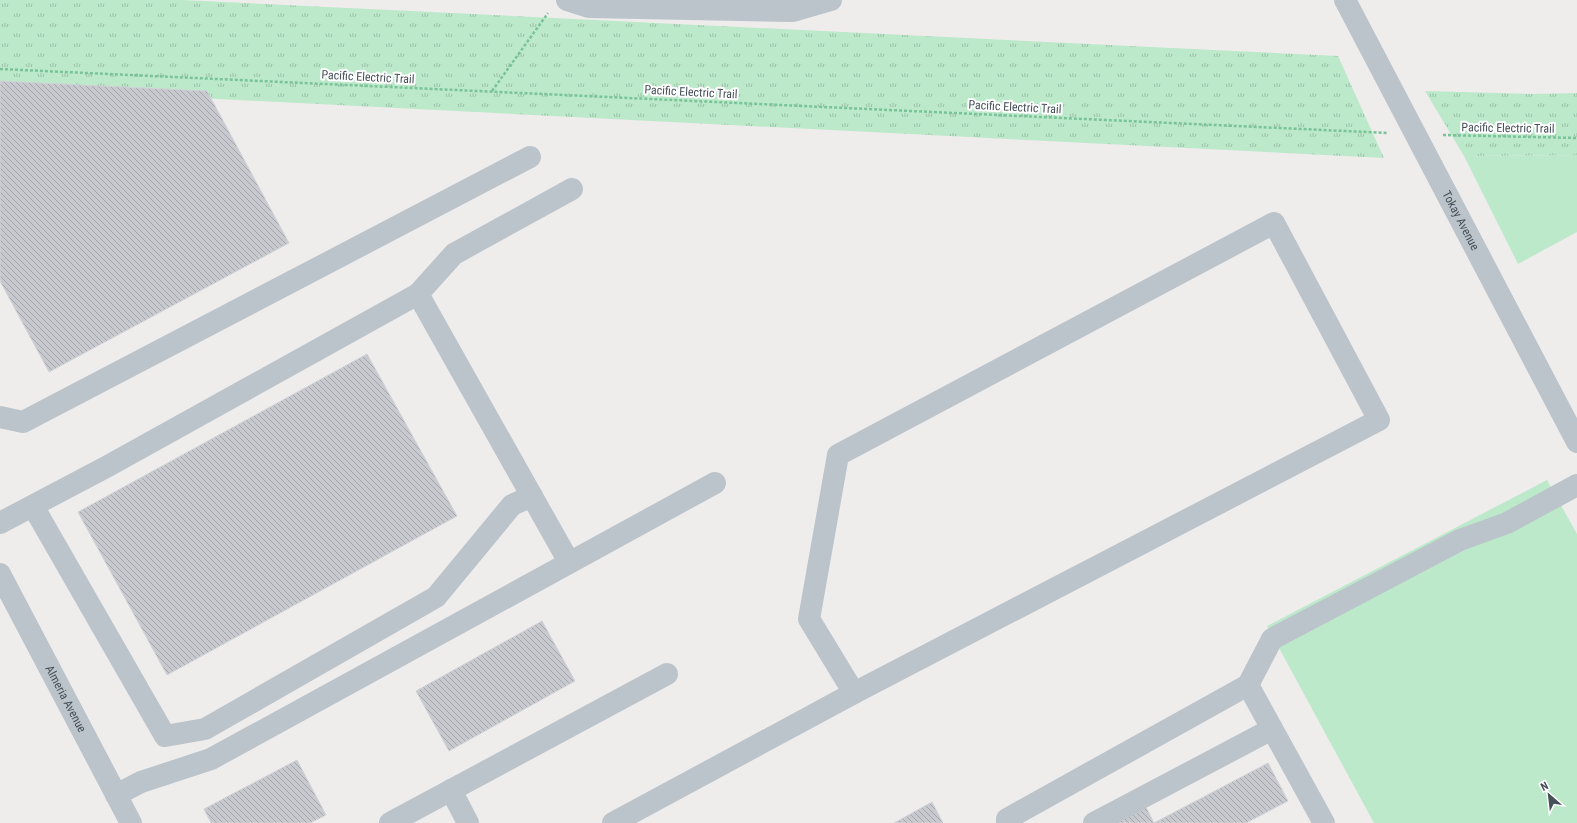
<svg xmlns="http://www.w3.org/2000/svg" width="1577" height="823" font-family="'Roboto Condensed',sans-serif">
<defs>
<pattern id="park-tufts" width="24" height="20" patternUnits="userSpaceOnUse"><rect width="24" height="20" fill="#bde9cb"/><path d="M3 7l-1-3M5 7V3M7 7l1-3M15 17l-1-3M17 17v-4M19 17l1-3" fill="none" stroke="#9bbfa8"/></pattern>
<pattern id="building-back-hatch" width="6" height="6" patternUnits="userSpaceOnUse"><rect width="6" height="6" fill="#c7c9ce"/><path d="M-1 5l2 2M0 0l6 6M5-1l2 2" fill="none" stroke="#a3a6aa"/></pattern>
</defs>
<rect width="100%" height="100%" fill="#efecec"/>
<!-- green -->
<g fill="#bde9cb">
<path d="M1577 155V232L1518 264 1464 156Z"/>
<path d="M1547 480 1577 534V823H1374L1267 626Z"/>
</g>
<!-- park -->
<g fill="url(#park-tufts)">
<path d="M0 0H183L1338 56 1384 158 0 88Z"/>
<path d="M1425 91 1532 94 1577 93V155L1464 156Z"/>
</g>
<!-- building -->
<g fill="url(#building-back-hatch)" stroke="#d0d3d7">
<path d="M0 81 207 91 289 243 49 372 0 281Z"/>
<path d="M367 354 457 516 167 675 78 512Z"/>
<path d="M542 621 575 681 449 751 416 691Z"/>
<path d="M297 760 326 815 310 823H211L204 809Z"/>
<path d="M1268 763 1288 801 1246 823H1116L1146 807 1154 823Z"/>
<path d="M932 802 943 823H894Z"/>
</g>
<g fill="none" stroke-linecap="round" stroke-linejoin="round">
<!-- path -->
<g stroke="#79c399" stroke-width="2.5" stroke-dasharray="3 2" stroke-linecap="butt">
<path d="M0 69 1388 133"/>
<path d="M492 91 548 13"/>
<path d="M1443 135 1577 138"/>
</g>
<!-- minor -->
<g stroke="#bbc4ca" stroke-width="22">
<path d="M567 0 589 7 793 11 831 0"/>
<path id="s1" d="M1345 0 1577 442"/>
<path d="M1274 223 1379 420 854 693 809 619 838 455Z"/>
<path d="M418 294 569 562"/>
<path d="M0 417 23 422 530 157"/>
<path d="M33 506 165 736 205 729 436 597 512 505 532 496"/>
<path d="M0 523 108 466 418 294 454 254 572 189"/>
<path id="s2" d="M0 574 131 823"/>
<path d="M1248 685 1324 823"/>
<path d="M451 790 468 823"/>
<path d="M116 795 141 782 211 759 715 483"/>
<path d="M390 823 667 674"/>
<path d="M613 823 854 693"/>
<path d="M1007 823V819L1248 685 1272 639 1460 540 1507 523 1577 485"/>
<path d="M1094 823 1272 729"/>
</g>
</g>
<g text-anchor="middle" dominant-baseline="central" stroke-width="4" stroke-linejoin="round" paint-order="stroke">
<!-- street labels -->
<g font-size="12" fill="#465057" stroke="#fff">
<text transform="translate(368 77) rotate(3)">Pacific Electric Trail</text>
<text transform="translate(691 92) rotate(3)">Pacific Electric Trail</text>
<text transform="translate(1015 107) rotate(3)">Pacific Electric Trail</text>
<text transform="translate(1508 128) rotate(1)">Pacific Electric Trail</text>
<text stroke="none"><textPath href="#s1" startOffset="249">Tokay Avenue</textPath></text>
<text stroke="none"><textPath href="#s2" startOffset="141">Almeria Avenue</textPath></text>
</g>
</g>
<!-- north arrow -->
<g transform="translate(1549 795) rotate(332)" stroke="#ffffff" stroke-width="3" paint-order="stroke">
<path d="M0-3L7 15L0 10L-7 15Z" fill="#465057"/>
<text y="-6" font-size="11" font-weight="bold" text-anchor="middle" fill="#465057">N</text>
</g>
</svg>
